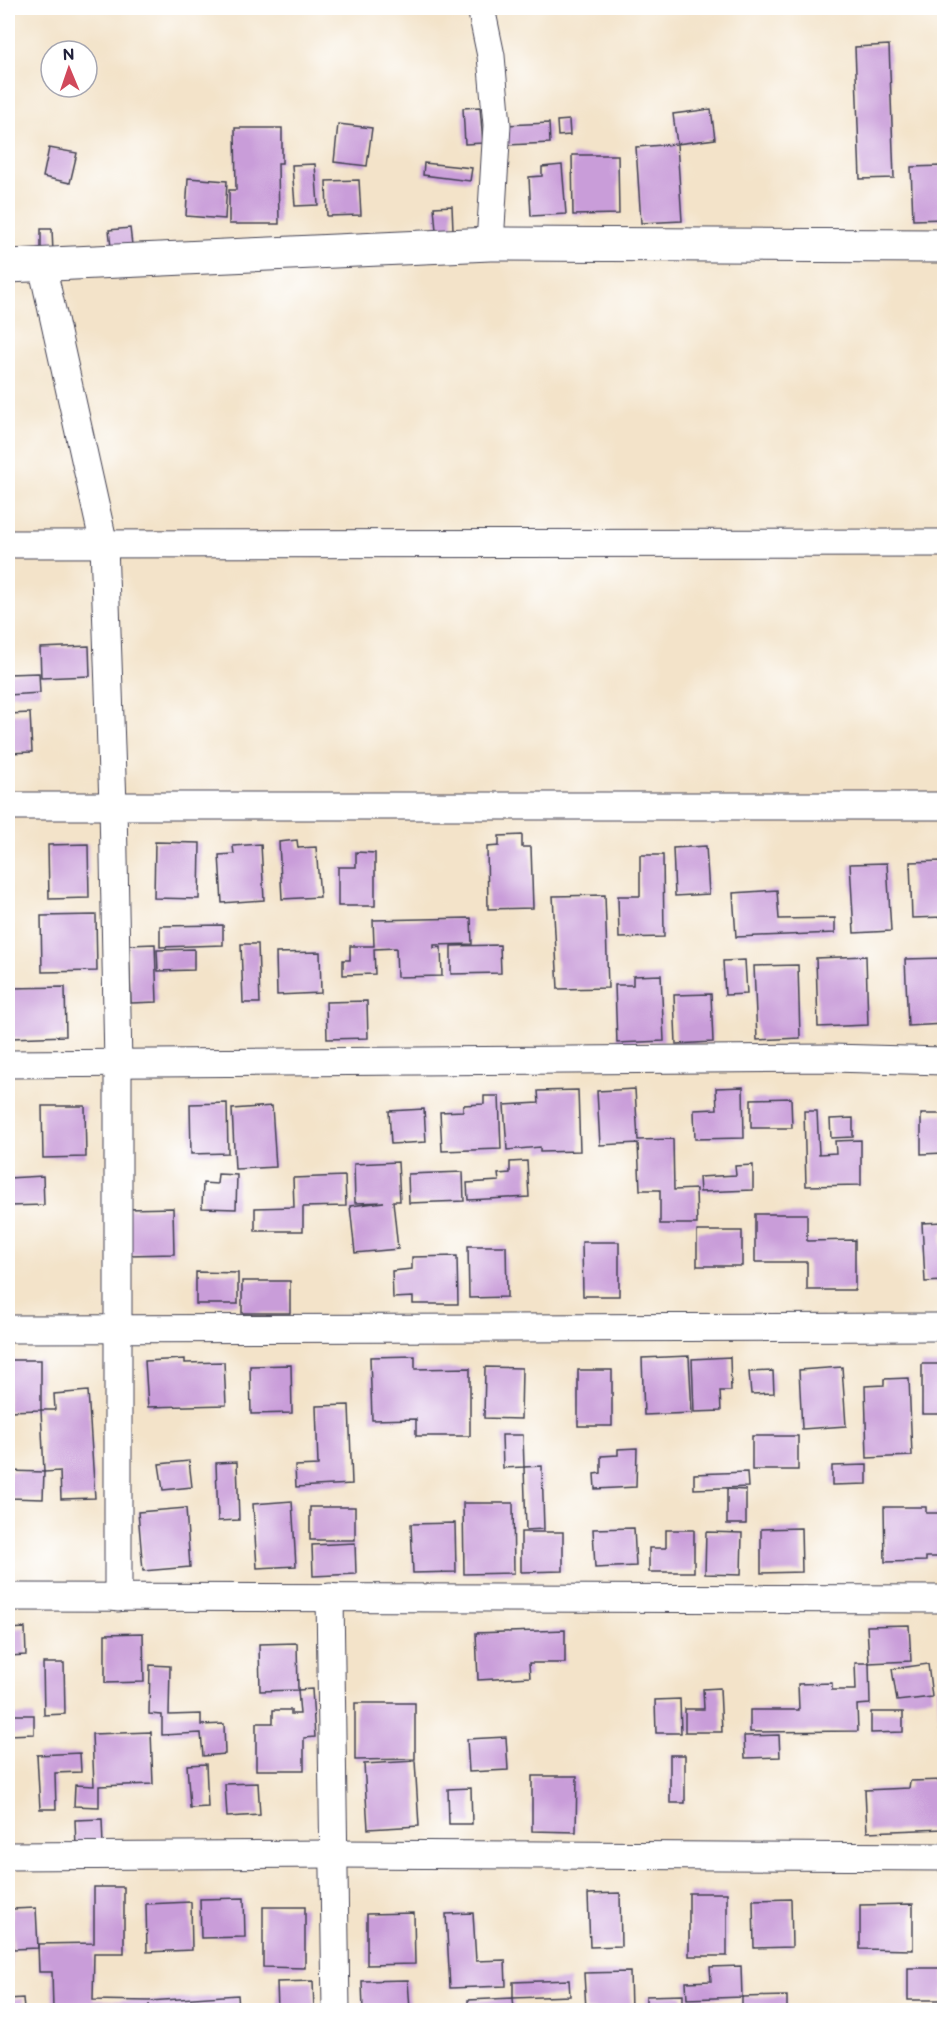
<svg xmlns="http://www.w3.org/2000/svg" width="952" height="2018" font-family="'Balsamiq Sans',sans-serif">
<rect width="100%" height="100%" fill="#fff"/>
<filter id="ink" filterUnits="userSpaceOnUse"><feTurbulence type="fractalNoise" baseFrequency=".0167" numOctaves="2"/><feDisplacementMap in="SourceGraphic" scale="12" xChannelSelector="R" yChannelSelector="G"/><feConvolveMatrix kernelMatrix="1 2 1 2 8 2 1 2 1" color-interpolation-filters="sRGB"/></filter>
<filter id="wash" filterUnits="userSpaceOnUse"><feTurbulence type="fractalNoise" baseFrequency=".008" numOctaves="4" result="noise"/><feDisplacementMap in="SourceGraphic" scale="24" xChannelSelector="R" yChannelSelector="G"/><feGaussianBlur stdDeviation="1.35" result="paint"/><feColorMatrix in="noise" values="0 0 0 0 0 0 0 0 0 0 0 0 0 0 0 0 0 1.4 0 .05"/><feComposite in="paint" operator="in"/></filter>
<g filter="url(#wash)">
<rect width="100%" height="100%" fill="#f3e3c9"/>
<g id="blocks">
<!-- building -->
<g fill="#c99dd9">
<path d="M889 45 894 178 860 179 855 47Z"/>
<path d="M480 107 483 143 465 144 463 108Z"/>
<path d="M711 109 715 139 677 144 682 221 641 223 636 147 677 144 673 114Z"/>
<path d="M569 120 570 135 558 136 557 121Z"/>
<path d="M549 123 550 143 507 145 506 125Z"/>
<path d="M338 124 372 128 367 166 334 162Z"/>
<path d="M235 128H282V163H278L279 224H229V190H236Z"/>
<path d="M49 148 77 153 70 183 43 177Z"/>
<path d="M572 155H618L619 214 573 215Z"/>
<path d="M424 163 472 168 470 181 423 175Z"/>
<path d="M315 164 318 205 295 206 292 165Z"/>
<path d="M562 165 566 214 531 216 529 177 542 176V167Z"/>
<path d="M942 166 944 219 913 220 911 167Z"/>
<path d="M188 178 227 181 225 219 186 216Z"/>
<path d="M359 180 361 215 327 216 326 181Z"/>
<path d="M452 206 453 230 436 231 434 207Z"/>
<path d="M130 228 132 245 111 247 109 230Z"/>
<path d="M41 229H52L53 253H41Z"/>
<path d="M89 646 90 676 41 678 40 648Z"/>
<path d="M39 673 40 693 8 695V674Z"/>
<path d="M30 713 32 752 8 753V714Z"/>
<path d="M522 835V847H531L533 908 488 909 487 847 499 846V836Z"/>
<path d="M297 840 298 848 316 847 320 897 282 899 279 842Z"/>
<path d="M155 842 200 843 199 899 154 898Z"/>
<path d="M88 844 89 898 49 899 48 845Z"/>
<path d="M261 844 264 900 222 903 219 855 234 854 233 846Z"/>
<path d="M706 846 709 894 675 896 673 848Z"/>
<path d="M356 852 375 853V906H338V867H356Z"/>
<path d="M640 855H663L664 937 619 938 618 896H640Z"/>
<path d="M943 861 944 917 912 918 910 862Z"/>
<path d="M887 863 891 931 854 933 850 864Z"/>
<path d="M777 890 779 919 835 918V933L736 937 733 893Z"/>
<path d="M605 895 608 988 558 989 553 896Z"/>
<path d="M96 915 97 971 42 972 41 916Z"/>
<path d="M471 918 472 944 434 945V948L441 947 442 976 397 977 396 948 374 949 375 974 343 975V960H350V946H374L373 920Z"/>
<path d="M223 925V945L160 947V926Z"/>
<path d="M155 944 157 1002 131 1003 129 945Z"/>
<path d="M241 944H258L260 1003H243Z"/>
<path d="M500 945 501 973 451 974V946Z"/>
<path d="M194 949V970L158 971 157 950Z"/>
<path d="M320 952 321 993 277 995 276 953Z"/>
<path d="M866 956 868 1025 818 1027 816 958Z"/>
<path d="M944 958V1024L908 1026 905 959Z"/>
<path d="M745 960 747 994 725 995 723 961Z"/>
<path d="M798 965 800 1038 757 1040 754 966Z"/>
<path d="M661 975 664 1041 617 1043 615 985H633V976Z"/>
<path d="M65 987 66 1036 12 1038 11 988Z"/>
<path d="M711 994 713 1042 676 1044 674 995Z"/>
<path d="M367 1001 368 1038 327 1039 326 1002Z"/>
<path d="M743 1087 744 1138 695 1139 694 1110 717 1109 716 1088Z"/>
<path d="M635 1089 638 1140 673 1139 674 1190 696 1189 697 1224H660V1190H640L638 1143 600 1145 597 1091Z"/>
<path d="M578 1090 580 1151 540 1152V1147L507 1150 504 1105 539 1103 538 1091Z"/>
<path d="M484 1096H499L501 1149 442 1151 440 1112 463 1111V1105L484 1104Z"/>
<path d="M791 1098 792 1128H751V1099Z"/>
<path d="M227 1103 228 1153 191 1154 190 1104Z"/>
<path d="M42 1106H85L86 1157 43 1158Z"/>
<path d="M272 1106 276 1167 235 1169 232 1109Z"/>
<path d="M424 1109 426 1142 391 1144 389 1111Z"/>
<path d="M804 1111H817L819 1154 836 1153 835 1141 861 1140V1185L806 1186Z"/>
<path d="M921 1114H944V1153L921 1154Z"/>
<path d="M853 1118V1137L831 1138 830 1119Z"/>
<path d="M527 1161 529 1197 468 1200 467 1183 499 1181 498 1174 510 1173V1162Z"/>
<path d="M398 1162 400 1201H393L398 1249 355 1253 350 1206 384 1202 355 1203 354 1164Z"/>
<path d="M753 1165V1190L700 1192 699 1177 736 1175 735 1166Z"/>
<path d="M463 1172 464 1201 409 1203 408 1174Z"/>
<path d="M218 1174 237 1175 236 1209 202 1208 203 1183 217 1184Z"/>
<path d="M43 1176 44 1205 8 1206V1178Z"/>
<path d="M345 1176 346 1206 303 1207V1231H255V1208L294 1207 293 1178Z"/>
<path d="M173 1208 174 1254 128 1255 127 1209Z"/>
<path d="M755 1214H807V1241L855 1240V1290H807V1262H755Z"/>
<path d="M944 1222V1233H941L942 1252H944V1281L925 1282 922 1223Z"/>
<rect x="697" y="1231" width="45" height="35"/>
<path d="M582 1242H619V1296H583Z"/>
<path d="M468 1246H506L507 1297 469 1298Z"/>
<path d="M457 1256 458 1304H413V1297L393 1298 392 1271 412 1269V1257Z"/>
<path d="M196 1272 238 1273V1304H196Z"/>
<rect x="242" y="1281" width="48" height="32"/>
<path d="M415 1356V1369L470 1368V1436H416V1419L372 1420 370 1357Z"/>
<path d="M689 1356 692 1413 644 1415 642 1358Z"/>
<path d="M730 1357 731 1391H720L721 1411 694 1412 692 1359Z"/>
<path d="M185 1359V1363L224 1362 226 1405 148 1407 145 1361Z"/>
<path d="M8 1360H41V1410L8 1411Z"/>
<rect x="922" y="1364" width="22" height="50"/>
<path d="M291 1365 292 1413 251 1414 250 1366Z"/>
<path d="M485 1367 522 1368 521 1419 484 1418Z"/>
<path d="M842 1367 846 1426 802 1429 799 1370Z"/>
<rect x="578" y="1370" width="34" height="56"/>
<path d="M773 1371 774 1393 751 1394 749 1372Z"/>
<path d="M909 1378 912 1456 867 1458 865 1386 884 1385V1379Z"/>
<path d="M88 1391 95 1498 61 1499 60 1471 44 1472 41 1410H55L54 1394Z"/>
<path d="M349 1405 352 1484 296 1487 295 1466 318 1465 316 1406Z"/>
<path d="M502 1435H523L524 1467 503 1468Z"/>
<rect x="752" y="1436" width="46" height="34"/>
<path d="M637 1448 636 1487 595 1489 594 1474 601 1473V1456L618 1455V1449Z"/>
<path d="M189 1461 192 1487 163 1490 159 1464Z"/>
<path d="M237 1462 239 1520 218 1521 216 1463Z"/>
<path d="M867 1465V1484L832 1485V1466Z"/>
<path d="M542 1466 544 1529 526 1530 524 1467Z"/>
<path d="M9 1471 44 1472 43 1499 9 1498Z"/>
<path d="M747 1472 748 1487 694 1489V1474Z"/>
<path d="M727 1489 746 1490V1524H727Z"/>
<path d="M292 1501 296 1566 257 1568 253 1504Z"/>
<path d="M463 1503H513L514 1573 464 1574Z"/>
<rect x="310" y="1507" width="45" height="33"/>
<path d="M884 1507H926V1513H944V1557H926V1561L885 1562Z"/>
<path d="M186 1508 190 1567 143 1571 138 1512Z"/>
<path d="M455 1523 456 1572 413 1573 411 1524Z"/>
<path d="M634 1528 636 1566 595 1568 593 1529Z"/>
<path d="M801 1528 802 1572 761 1573V1529Z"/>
<path d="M666 1530H694V1572H649V1548H666Z"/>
<path d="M521 1532H563V1571L521 1572Z"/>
<path d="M706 1532 742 1533 741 1575 705 1574Z"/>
<path d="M355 1543 356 1574 313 1576 312 1545Z"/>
<path d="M909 1625 911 1661 869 1663 867 1626Z"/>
<path d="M25 1628 26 1655 8 1656V1629Z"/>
<path d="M565 1630V1663H529L530 1677 478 1680 476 1633Z"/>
<path d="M143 1633 144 1682 105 1683V1634Z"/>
<path d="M297 1643 298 1690 260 1691 259 1644Z"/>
<path d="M43 1663H64L65 1714 44 1715Z"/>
<path d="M855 1663H869L870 1704 857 1705 858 1731 750 1732V1710H799L798 1684 832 1683V1690H856Z"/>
<path d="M928 1664 932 1697 897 1701 892 1669Z"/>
<path d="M150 1665 170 1666 169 1715 201 1714V1725L224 1724 225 1754 203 1756 201 1733 162 1735V1715L149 1714Z"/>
<path d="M944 1686V1735H940L937 1687Z"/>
<path d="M720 1688 722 1732H685V1709H704L703 1689Z"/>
<path d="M312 1689 315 1737 304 1738V1770H256V1723H273V1710H291V1714H300L298 1690Z"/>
<path d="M680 1699 681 1733H656L655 1700Z"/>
<path d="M355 1703H415V1759L355 1760Z"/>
<path d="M871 1712H903V1732L871 1733Z"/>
<path d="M8 1715H34V1734L8 1735Z"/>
<path d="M151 1732 153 1784 99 1786V1807L74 1806 75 1785 94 1786 92 1734Z"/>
<path d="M779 1735 780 1757 745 1758 744 1736Z"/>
<path d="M506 1737 508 1770 469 1772 467 1739Z"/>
<path d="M80 1753 81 1772 55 1773 56 1809H40L37 1755Z"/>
<rect x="670" y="1755" width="15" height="48"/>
<path d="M415 1761 419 1826 368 1829 364 1764Z"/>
<path d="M206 1764 208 1807 190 1808 187 1765Z"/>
<path d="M532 1776H577L576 1832 532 1831Z"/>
<path d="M944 1780V1829L867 1832 865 1790 909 1788 910 1781Z"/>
<path d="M258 1783 260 1815 227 1817 225 1784Z"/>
<path d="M471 1788 472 1824H449L448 1789Z"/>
<path d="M102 1819 103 1846 76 1847 75 1820Z"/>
<path d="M94 1887H124V1953H94L93 2000 149 2001 238 1995 239 2010H150L149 2004V2010H53L52 1972H39L38 1944 94 1943Z"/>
<path d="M620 1893 621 1946 590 1947 588 1894Z"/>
<rect x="689" y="1893" width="38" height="63"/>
<path d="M244 1898 245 1937 201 1938 200 1899Z"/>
<path d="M791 1899 792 1947 754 1948 753 1900Z"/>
<path d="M191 1902 192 1950 147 1952 146 1904Z"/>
<path d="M913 1904V1950L860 1949V1905Z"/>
<path d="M263 1907H305V1968L263 1967Z"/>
<path d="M36 1908 38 1948 13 1949 12 1909Z"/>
<path d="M414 1913 415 1964 367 1965V1914Z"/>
<path d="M473 1913 476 1961 505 1960 506 1986 450 1988 446 1914Z"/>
<path d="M8 1919H10L12 1968 8 1969Z"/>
<path d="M741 1966 742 1997 687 1999 686 1982 711 1981 710 1967Z"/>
<rect x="908" y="1968" width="36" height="32"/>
<path d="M630 1972 631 2010H586L584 1973Z"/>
<path d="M408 1980 410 2010H363L362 1981Z"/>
<path d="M569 1980 570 1996 513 1998V1982Z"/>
<path d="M313 1981 314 2010H278L277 1982Z"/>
<path d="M683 1995V2010H646V1996Z"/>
<path d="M787 1996V2010H742V1997Z"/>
<path d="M23 1998 24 2010H8V1999Z"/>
<path d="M513 1998 514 2010H468V2000Z"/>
</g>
</g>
</g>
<g filter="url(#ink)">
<use href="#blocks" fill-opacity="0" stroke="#413f50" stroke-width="1.5"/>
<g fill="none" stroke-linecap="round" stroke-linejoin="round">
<!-- street casing -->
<g stroke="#413f50" stroke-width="29">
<g id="street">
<path d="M481 8 491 56 497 125 490 244"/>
<path d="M42 265 104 545 113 805 118 1065V1598"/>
<path d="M8 544 944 543"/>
<path d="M8 806H944"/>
<path d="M8 1064 831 1058 944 1061"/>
<path d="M8 1329 944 1327"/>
<path d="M8 1597 944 1599"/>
<path d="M330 1597 336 2010"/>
<path d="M8 1856 335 1854 944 1857"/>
</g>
</g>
<!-- secondary casing -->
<g stroke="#413f50" stroke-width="35">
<path id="secondary" d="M8 266 490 244 944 246"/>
</g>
<!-- street -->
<use href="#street" stroke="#fff" stroke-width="27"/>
<!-- secondary -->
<use href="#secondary" stroke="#fff" stroke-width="33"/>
</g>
</g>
<!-- margin -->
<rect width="952" height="2018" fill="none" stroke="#fff" stroke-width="30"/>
<!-- north arrow -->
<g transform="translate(69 69) rotate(358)"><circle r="28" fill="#ffffff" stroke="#a7a7b1" stroke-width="1.5"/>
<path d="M0-4.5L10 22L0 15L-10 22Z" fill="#d1495b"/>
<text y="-9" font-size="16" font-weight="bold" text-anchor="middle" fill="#22223b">N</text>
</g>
</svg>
